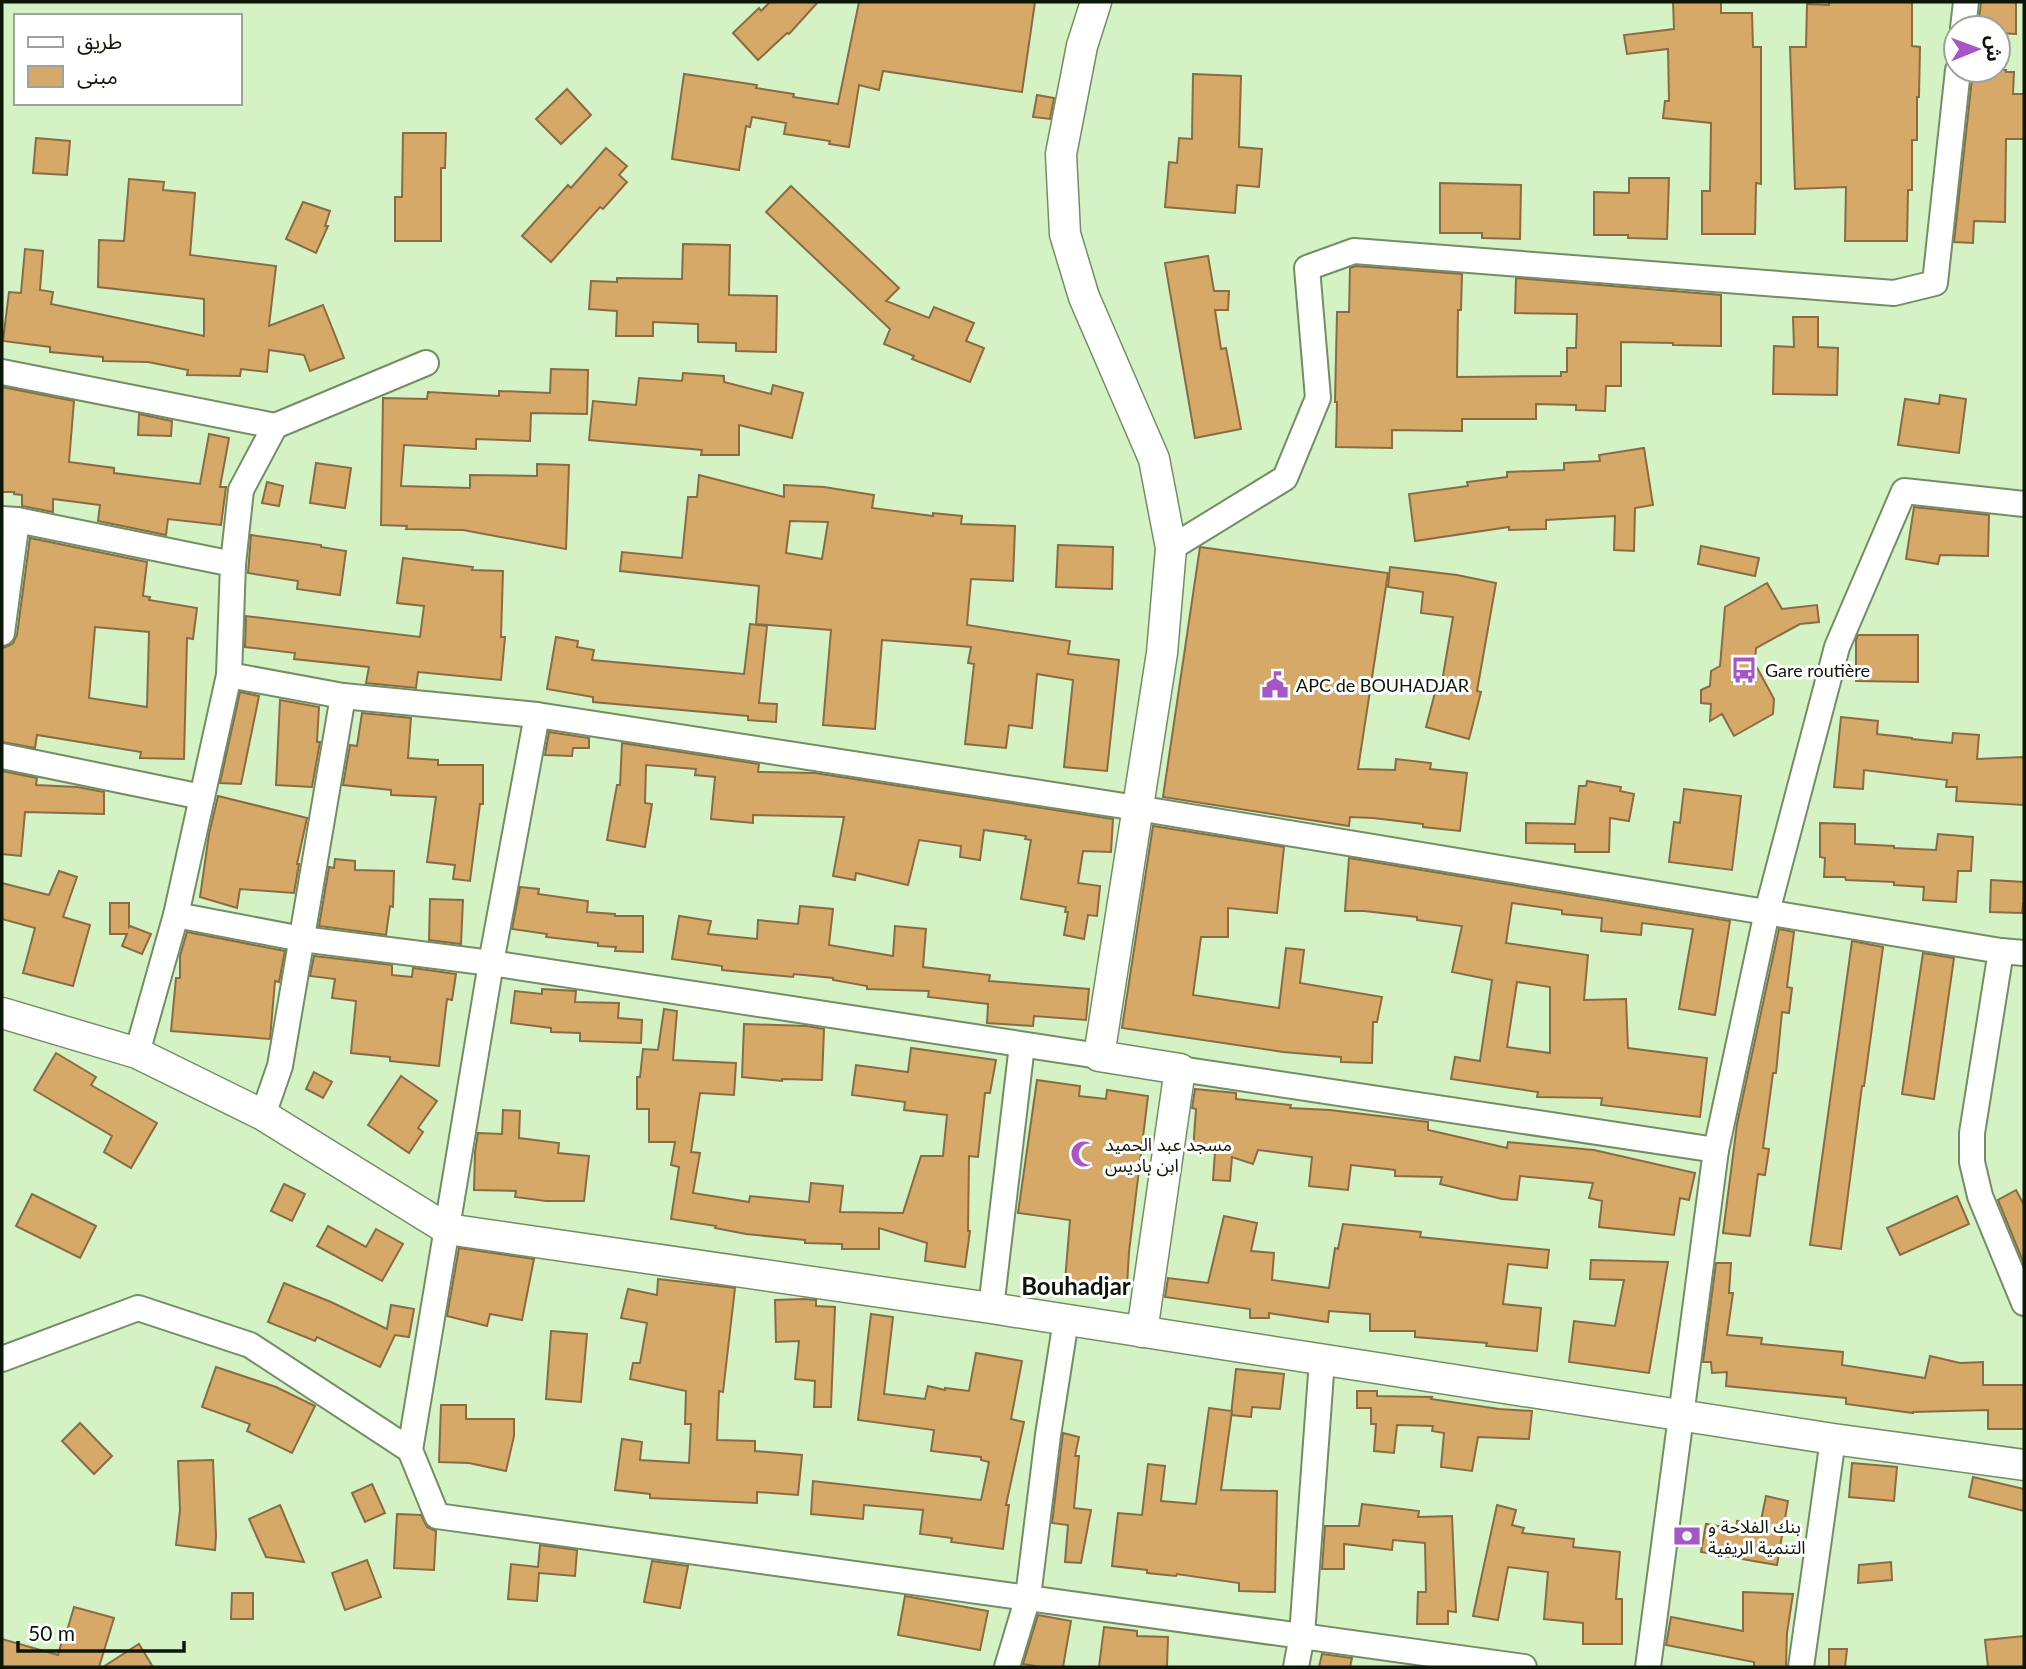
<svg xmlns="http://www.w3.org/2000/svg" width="2026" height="1669" font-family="Lato,'Noto Sans Arabic',sans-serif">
<rect width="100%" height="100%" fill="#d4f2c4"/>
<!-- building -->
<g fill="#d6a969" stroke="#896c43" stroke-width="2" fill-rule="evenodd">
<path d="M770 2H818L789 34 787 33 758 60 733 33 759 8 761 11Z"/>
<path d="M859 2H1035L1022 92 883 71 879 90 859 85 849 147 829 144 830 141 784 134 786 123 752 117 750 127 746 126 739 170 672 159 684 74 757 85 756 88 794 94 793 97 838 104Z"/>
<path d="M1673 2H1721V13H1752L1753 47H1761V184L1756 183 1755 234H1702V191H1710L1711 123 1663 118 1665 101H1669L1668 49 1627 54 1624 35 1674 29Z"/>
<path d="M1829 2H1912V46L1920 47 1919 97H1917V140H1912V190H1908L1907 241H1845L1846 187 1795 189 1790 47H1806L1807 4 1829 5Z"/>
<path d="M1981 2H2016V34L1998 33V28H1978Z"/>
<path d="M1973 70H2006V72H2014L2013 94H2024V139H2006L2005 222 1974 221 1973 243 1954 242Z"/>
<path d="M1193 74 1241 76 1239 147 1262 149 1259 187 1237 185 1235 213 1165 207 1169 162 1177 163 1179 138 1192 139Z"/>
<path d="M567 89 591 115 561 144 536 119Z"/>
<path d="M1037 95 1054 98 1050 119 1033 117Z"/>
<path d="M403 133H446L445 168H441V241H395V197H402Z"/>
<path d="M36 138 70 141 67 175 33 173Z"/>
<path d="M606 148 627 166 619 175 627 182 603 209 600 207 551 262 522 236 568 185 571 188Z"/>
<path d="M1629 178H1669L1667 239 1628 238V235H1594V192L1629 193Z"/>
<path d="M129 179 164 182 163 190 195 193 190 255 276 266 269 326 323 305 344 358 310 371 304 355 269 350 267 372 241 369 240 376 187 375 188 370 148 362 103 361V357L50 352V347L3 341 9 292 21 293 25 249 43 251 40 290 53 292 51 304 204 336V299L98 287 99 240 124 241Z"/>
<path d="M1440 183 1521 185 1520 239 1482 238V233H1440Z"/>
<path d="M791 186 899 288 886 301 929 318 934 307 974 323 966 341 984 348 970 382 912 359 914 356 884 344 890 329 766 212Z"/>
<path d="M303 202 330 211 325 226H328L316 253 286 239Z"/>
<path d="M683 244 730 245 729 295 777 296 776 352 736 351V343L698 342V324L653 322V336H616L617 311 589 309 591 281 617 282V278L682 279Z"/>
<path d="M1208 256 1214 291H1229L1228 310H1215L1221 349 1226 348 1241 429 1195 438 1165 263Z"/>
<path d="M1356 266 1462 274 1461 310H1458L1457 377 1561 376V372H1567V348H1576L1577 314 1515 313 1516 278 1721 295V346L1673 345V343L1621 342V386H1606L1605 411 1576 410V405L1536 404V419H1462V431L1392 430V448L1336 447 1337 402H1335L1337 312H1349L1350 268Z"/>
<path d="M1793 317H1818V347L1838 348 1837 395 1773 394 1774 346 1794 347Z"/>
<path d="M551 369 588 370 587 414 531 413 530 441 476 439V449L404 445 401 486 470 488V475L537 476V464L569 465 566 549 463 530 406 529 407 526 381 525 383 398 427 399 428 392 499 396V391L550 393Z"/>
<path d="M683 373 724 376V382L771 394 773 385 803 393 792 438 739 425V455H701L702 450 589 440 593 401 636 405 639 378 682 381Z"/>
<path d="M2 387 74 401 69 462 114 468V473L200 484 209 434 229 438 220 487H226L221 525 168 519 166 535 98 521 100 505 53 499V512L22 506V495L14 494V492H2Z"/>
<path d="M1940 395 1966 399 1959 453 1898 445 1905 399 1939 404Z"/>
<path d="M139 414 172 421 171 436 138 435Z"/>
<path d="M1644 448 1653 505 1635 508 1634 551 1614 550 1615 516 1546 520V529L1509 530V527L1415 541 1409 494 1468 486 1467 482 1507 477V472L1564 470V463L1600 461 1599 455Z"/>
<path d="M316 463 351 468 345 508 310 503Z"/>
<path d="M699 475 784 497V485L824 487 874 495 872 508 933 516V513L962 516 961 524 1015 526 1013 581 971 579 967 625 1070 641 1068 654 1119 660 1107 771 1064 767 1073 680 1037 674 1032 728 1009 725 1006 748 965 744 974 664 968 663 971 647 882 640 875 729 823 725 831 630 756 624 759 586 620 571 622 552 682 558 688 497H697ZM790 521 828 522 822 559 786 553Z"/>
<path d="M267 482 283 486 279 506 262 503Z"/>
<path d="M1914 507 1989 515 1988 556 1940 555 1938 564 1906 559Z"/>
<path d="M251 535 321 545V547L346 551 340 595 297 589 298 581 248 573Z"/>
<path d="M30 538 147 562 143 596 150 597 149 600 197 608 193 639 187 638 184 759 140 758 141 752 37 735 35 748 2 742V648L8 646 13 643 17 635ZM95 627 149 632 147 707 89 698Z"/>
<path d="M1058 545 1113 547 1112 589 1056 587Z"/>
<path d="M1701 546 1759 558 1755 576 1698 564Z"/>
<path d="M1200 547 1388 573 1358 769 1395 770 1396 759 1431 763 1430 769 1467 773 1460 831 1423 827V824L1373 818 1350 817 1349 826 1163 797Z"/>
<path d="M403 558 473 567 472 570 503 571 501 637H505L501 680 418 672 416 688 366 683 369 667 294 659 295 653 245 647 246 616 420 637 424 606 397 603Z"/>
<path d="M1390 567 1457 575 1496 583 1477 691 1481 692 1469 739 1426 727 1438 681 1442 682 1453 617 1421 613 1423 592 1388 587Z"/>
<path d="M1767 583 1782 609 1817 605 1819 622 1800 624 1756 648 1755 664 1774 699 1773 714 1734 736 1722 714 1710 721 1711 704 1701 703V690L1710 686 1711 671 1720 666 1725 607Z"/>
<path d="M750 624 767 626 759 703 777 704 776 722 748 720V716L593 702V697L547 689 556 637 578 641 577 647 594 650 592 660 744 674Z"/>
<path d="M1858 635H1918V682L1856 681V640Z"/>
<path d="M240 692 259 696 241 784 220 783Z"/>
<path d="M280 700 319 707 317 742H320L312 787 276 785Z"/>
<path d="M362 713 411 718 408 758 438 760V765H483V804H480L470 881 453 879 455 865 427 862 436 797 391 795V790L343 785 350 745 357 746Z"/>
<path d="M1841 717 1878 721 1877 734 1912 738V739L1952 743 1953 733 1979 735 1977 759 2024 757V805L1956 801 1957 787H1946L1947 780 1864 770 1863 789 1834 787Z"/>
<path d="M549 732 589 738V748H573L572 756 545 755Z"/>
<path d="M622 743 759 764 758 772 815 773 1113 819 1111 852 1083 851 1078 883 1100 886 1097 916 1088 915 1084 939 1064 935 1068 912H1065L1066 907 1021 899 1031 840 1025 839 1026 836 984 830 980 860 960 857 961 846 919 840 908 885 856 873 855 880 833 876 844 817 753 815V823L711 819 715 777 695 775 696 769 646 765 645 803 652 804 645 847 607 840 617 785H620Z"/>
<path d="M2 771 37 778 36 785 77 787 104 792V814L25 812 21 856 2 854Z"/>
<path d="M1587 781 1621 787 1620 791 1634 794 1629 821 1610 818 1609 852H1575V844L1526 843V823L1575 824 1579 786H1586Z"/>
<path d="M1684 789 1741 796 1732 870 1669 862 1674 822 1680 823Z"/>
<path d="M218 796 307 818 297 864H299L294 893 240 889 237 908 200 897 209 834Z"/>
<path d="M1820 823 1855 824V844L1894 846V848L1936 850 1938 834 1973 837 1971 871H1958L1956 902 1923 900 1924 887 1894 885V882L1846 880 1845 877H1824L1825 858 1820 857Z"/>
<path d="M1153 826 1284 847 1277 913 1228 908V937H1201L1193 995 1279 1008 1286 948 1304 950 1300 983 1382 997 1377 1022H1373L1372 1063 1341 1062V1057L1283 1052 1122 1028Z"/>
<path d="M1349 858 1730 921 1715 1015 1679 1009 1693 929 1642 923 1641 935 1601 931 1602 918 1562 914V910L1512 903 1506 943 1588 955 1584 1000 1626 999 1628 1048 1707 1058 1700 1117 1601 1105 1602 1098 1537 1097 1538 1092 1451 1079 1455 1057 1480 1061 1492 980 1452 972 1462 926 1417 920V917L1364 911H1345ZM1517 982 1550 987V1053L1507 1047Z"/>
<path d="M335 859 355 861V870L394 871 393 907 390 906 386 935 319 926 329 867 334 868Z"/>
<path d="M59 871 77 877 63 917 90 925 73 986 23 973 35 928 2 919V883L49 895Z"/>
<path d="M1991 880 2024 882V904H2023L2022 913 1990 912Z"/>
<path d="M520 887 539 889 538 894 588 901 587 912 615 914V916H643V952L615 951 616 947 598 946V943L546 937 547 934 512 929Z"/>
<path d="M430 899 463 900 461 944 429 940Z"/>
<path d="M110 903H129V927L130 926 151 934 142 954 122 946 127 934H110Z"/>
<path d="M800 906 833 909 829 945 893 956 895 926 926 929 923 967 990 975 989 981 1089 989 1086 1020 1034 1016 1033 1026 987 1023 988 1004 928 997 929 991 867 989V986L833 980V978L794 974 793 977 722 970V966L672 959 679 916 711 921 708 934 757 939 758 920 798 924Z"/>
<path d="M1779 929 1794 932 1787 987 1792 988 1789 1013 1782 1012 1776 1073H1773L1763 1148 1769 1149 1765 1175 1758 1174 1750 1236 1723 1233 1737 1124Z"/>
<path d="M187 932 285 951 279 982 275 981 270 1039 171 1031 176 978H180V956Z"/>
<path d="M1852 941 1883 947 1864 1086H1862L1841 1249 1810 1245Z"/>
<path d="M1923 953 1954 958 1934 1099 1902 1094Z"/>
<path d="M314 956 392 965V975L412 977 413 968 456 974 452 1000 447 999 439 1066 390 1061V1057L351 1053 356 1001 332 998 335 979 310 976Z"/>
<path d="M542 989 576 991 575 1002 619 1003 618 1018 642 1020 641 1043 580 1041V1033L551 1032V1028L511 1023 515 991 542 994Z"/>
<path d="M664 1009 677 1011 673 1060 736 1063 734 1095 700 1093 691 1152 700 1153 693 1193 749 1202 750 1196 809 1202 811 1183 843 1186 840 1212 903 1213 921 1156H943L947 1115 904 1110 905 1102 852 1095 856 1065 908 1072 911 1048 996 1060 990 1093H985L978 1157 969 1156 968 1231H970L965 1267 925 1261 927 1243 879 1228V1249H842V1244L805 1243V1240L746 1234 715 1228 716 1226 671 1219 679 1167 671 1165 675 1142H649V1109H637V1077H640L643 1049 658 1050Z"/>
<path d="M744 1024 807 1026 824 1029 822 1080 782 1079V1081L742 1077Z"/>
<path d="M56 1053 96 1077 91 1085 157 1123 131 1168 104 1152 112 1136 34 1090Z"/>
<path d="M314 1072 332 1082 323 1098 306 1089Z"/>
<path d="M401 1076 437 1101 418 1128 423 1132 409 1153 368 1125Z"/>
<path d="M1037 1080 1080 1086 1079 1096 1106 1099 1107 1090 1148 1096 1129 1252 1127 1286 1065 1281 1070 1220 1018 1213Z"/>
<path d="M1195 1089 1236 1093V1099L1291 1105 1290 1108 1330 1110 1428 1122V1130L1507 1148 1508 1142 1594 1150 1695 1173 1689 1200 1680 1198 1674 1235 1599 1227 1602 1201 1589 1198 1593 1183 1520 1176 1517 1200 1502 1199 1440 1184 1442 1177 1395 1176V1170L1351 1165 1348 1190 1309 1186 1312 1157 1258 1150 1253 1164 1232 1157 1230 1181 1213 1180 1215 1152 1193 1150 1196 1109 1192 1108Z"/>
<path d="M503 1110 520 1111 519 1138 559 1143 558 1153 589 1156 584 1201H546L515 1197 516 1191 474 1190 475 1152 478 1133 502 1134Z"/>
<path d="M284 1184 305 1194 292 1221 271 1211Z"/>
<path d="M2016 1190 2024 1205V1264L1998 1200Z"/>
<path d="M32 1194 96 1226 80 1258 16 1226Z"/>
<path d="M1957 1196 1969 1224 1900 1255 1887 1228Z"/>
<path d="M1224 1216 1257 1223 1251 1251 1274 1253 1272 1280 1329 1288 1335 1248 1338 1249 1343 1224 1421 1232 1420 1237 1549 1250 1547 1268 1508 1264 1503 1304 1541 1308 1537 1351 1486 1346 1487 1343 1415 1337V1331H1370V1314L1329 1311 1328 1322 1269 1313V1318H1250V1309L1165 1297 1168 1278 1208 1283Z"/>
<path d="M328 1226 366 1247 376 1229 403 1244 382 1281 317 1246Z"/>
<path d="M459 1248 534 1259 522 1320 490 1314 487 1326 447 1316Z"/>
<path d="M1591 1260 1668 1262 1649 1373 1569 1362 1574 1321 1615 1326 1624 1280 1590 1279Z"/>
<path d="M1716 1263H1731L1729 1293H1733L1727 1335 1762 1338 1761 1344 1843 1352 1842 1365 1925 1378 1930 1356 1960 1363 1983 1362V1385H2024V1429H1988V1410L1913 1412V1413L1846 1404V1398L1726 1386 1727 1372 1712 1373 1711 1362H1703Z"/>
<path d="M658 1279 735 1288 723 1392 719 1391 717 1440 755 1441V1451L802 1455 798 1495 757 1492V1503L650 1498V1494L615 1490 622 1439 642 1442 640 1460 689 1463 691 1424H685L686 1391 630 1379 633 1363H640L647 1323 621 1318 628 1289 657 1295Z"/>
<path d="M284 1283 331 1302 387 1329 391 1305 414 1309 409 1337 395 1335 380 1367 317 1337 315 1341 268 1322Z"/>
<path d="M804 1299 816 1300V1306L835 1307 831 1407H814L815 1381 795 1379 799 1341 776 1342 775 1300Z"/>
<path d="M871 1314 893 1317 884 1394 925 1399 928 1386 945 1390V1388L969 1391 976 1353 1022 1361 1011 1419 1024 1422 1006 1505H1009L1003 1549 951 1542 952 1538 920 1534 923 1510 864 1505 863 1519 811 1514 813 1481 981 1500 989 1462 981 1460V1457L931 1451 934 1430 858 1420Z"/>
<path d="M551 1331 587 1334 581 1402 546 1399Z"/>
<path d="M216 1367 276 1387 315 1406 292 1453 247 1431 250 1424 202 1407Z"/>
<path d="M1236 1369 1284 1374 1280 1409 1252 1407 1251 1417 1231 1415Z"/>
<path d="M1357 1391H1377V1396L1432 1397 1431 1399 1499 1409 1532 1411 1529 1439 1478 1437 1472 1471 1441 1467 1444 1433 1432 1431 1433 1426 1397 1425 1394 1453 1374 1451 1376 1424H1371V1408H1357Z"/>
<path d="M441 1405H466V1419H514V1436L506 1471 469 1463 439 1462Z"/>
<path d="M1209 1408 1232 1411 1221 1490 1277 1491 1275 1592 1239 1591V1583L1177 1574 1176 1576 1147 1573V1570L1112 1566 1118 1513 1142 1515 1148 1464 1165 1466 1161 1501 1196 1504Z"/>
<path d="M80 1423 112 1456 94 1474 62 1441Z"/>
<path d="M1063 1433 1079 1437 1075 1456H1079L1074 1508 1091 1510 1081 1563 1065 1562 1068 1525 1052 1523Z"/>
<path d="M213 1460 216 1536 215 1550 176 1545 180 1510 178 1461Z"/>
<path d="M1852 1463 1897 1467 1894 1501 1849 1497Z"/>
<path d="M1973 1477 2024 1489V1511L1969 1497Z"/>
<path d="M372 1484 385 1513 365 1522 352 1493Z"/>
<path d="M1766 1496 1788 1501 1777 1565 1701 1552 1706 1524 1736 1529 1737 1521 1760 1525Z"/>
<path d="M1362 1504 1419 1511 1418 1517 1452 1516 1456 1612 1448 1611V1624H1417L1418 1592H1426L1425 1543 1393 1540 1392 1550 1344 1544V1569H1322L1325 1526H1359Z"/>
<path d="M280 1505 304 1562 266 1557 249 1519Z"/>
<path d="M1497 1505 1516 1510 1512 1525 1524 1528 1522 1533 1574 1539 1573 1547 1620 1552 1616 1599H1622V1644H1583V1623L1544 1619 1548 1572 1508 1567 1498 1620 1473 1616Z"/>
<path d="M397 1514 421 1515 427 1527 436 1531 434 1570 394 1568Z"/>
<path d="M540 1545 577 1550 575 1576 539 1573 537 1601 508 1599 511 1564 538 1567Z"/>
<path d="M367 1560 381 1597 345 1610 332 1573Z"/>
<path d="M652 1561 688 1566 680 1608 644 1602Z"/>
<path d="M1891 1562 1892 1580 1858 1583 1859 1565Z"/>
<path d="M1743 1592 1793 1594 1787 1633 1786 1667H1754V1662L1666 1645 1671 1617 1743 1631Z"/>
<path d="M232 1593H253V1619H231Z"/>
<path d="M905 1596 988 1611 980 1650 898 1635Z"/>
<path d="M74 1607 114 1618 99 1667H2V1639L58 1655 62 1641H64Z"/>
<path d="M1038 1615 1071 1621 1063 1667H1041L1023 1664Z"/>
<path d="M1104 1627 1137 1631V1636L1168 1637 1167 1667H1099Z"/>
<path d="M2024 1636V1667H1988L1985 1640Z"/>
<path d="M139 1644 153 1667H103Z"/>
<path d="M1829 1649H1847L1845 1667H1829Z"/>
<path d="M1322 1654 1352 1658 1350 1667H1319Z"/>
</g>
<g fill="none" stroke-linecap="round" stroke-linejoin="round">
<!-- minor casing -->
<g stroke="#738e65" stroke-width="28">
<g id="minor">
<path d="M1963 28 1966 2"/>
<path d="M2 372 275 426"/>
<path d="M2 519 17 520 233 564"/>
<path d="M1171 548 1285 478 1318 398 1307 268 1354 251 1894 293 1935 283 1958 70"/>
<path d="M2 633 17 520"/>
<path d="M229 675 343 696 537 715 1137 808 2001 951 2024 953"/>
<path d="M537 715 491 963 410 1450 437 1516 1524 1667"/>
<path d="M2 756 202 797"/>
<path d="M176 915 302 939 491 963 1099 1056"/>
<path d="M2001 951 1972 1133V1162L1980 1196 2024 1303"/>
<path d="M137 1053 176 915 229 675 233 564 241 490 275 426 426 363"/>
<path d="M1180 1069 1716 1150"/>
<path d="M263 1115 280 1066 343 696"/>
<path d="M991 1308 1022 1045"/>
<path d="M2 1359 138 1308 250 1345 410 1450"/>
<path d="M1007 1667 1028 1597 1048 1435 1066 1320"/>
<path d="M1296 1667 1302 1635 1322 1360"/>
<path d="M1648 1667 1716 1150 1767 912 1837 647 1904 491 2024 504"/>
<path d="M1801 1667 1833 1439"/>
</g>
</g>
<!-- major casing -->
<g stroke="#738e65" stroke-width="33">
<g id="major">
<path d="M1096 2 1082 46 1061 154 1065 234 1084 297 1154 459 1171 548 1162 653 1099 1056 1180 1069 1142 1332"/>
<path d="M2 1013 137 1053 263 1115 447 1229 991 1308 1833 1439 2024 1465"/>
</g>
</g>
<!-- minor -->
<use href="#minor" stroke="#fff" stroke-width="24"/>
<!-- major -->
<use href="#major" stroke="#fff" stroke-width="30"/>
</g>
<!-- icons -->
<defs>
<g id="bus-bare" transform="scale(2.1)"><path d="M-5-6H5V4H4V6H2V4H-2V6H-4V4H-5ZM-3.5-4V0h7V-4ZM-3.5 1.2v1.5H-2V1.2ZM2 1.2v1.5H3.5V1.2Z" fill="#a656c7" stroke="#fff" stroke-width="2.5" paint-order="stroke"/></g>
<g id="civic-bare" transform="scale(2.1)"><path d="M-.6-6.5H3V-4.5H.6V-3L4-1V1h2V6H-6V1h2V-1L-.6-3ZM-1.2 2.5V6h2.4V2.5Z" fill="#a656c7" stroke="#fff" stroke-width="2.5" paint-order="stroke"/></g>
<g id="mosque-bare" transform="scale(2.1)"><path d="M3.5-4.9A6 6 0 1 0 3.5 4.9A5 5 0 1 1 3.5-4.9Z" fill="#a656c7" stroke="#fff" stroke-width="2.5" paint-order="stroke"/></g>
<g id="bank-bare" transform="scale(2.1)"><path d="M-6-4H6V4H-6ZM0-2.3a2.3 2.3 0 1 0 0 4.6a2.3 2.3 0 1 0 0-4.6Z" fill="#a656c7" stroke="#fff" stroke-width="2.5" paint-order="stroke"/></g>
</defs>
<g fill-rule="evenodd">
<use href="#bus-bare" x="1744" y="670"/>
<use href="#civic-bare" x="1275" y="685"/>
<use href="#mosque-bare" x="1084" y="1154"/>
<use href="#bank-bare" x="1687" y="1536"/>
</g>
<g text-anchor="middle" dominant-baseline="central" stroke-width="6" stroke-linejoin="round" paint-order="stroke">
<!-- poi labels -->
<g font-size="18" fill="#0d1707" stroke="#fff" text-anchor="start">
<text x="1765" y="670">Gare routière</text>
<text x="1296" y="685">APC de BOUHADJAR</text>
<text x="1105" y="1144">مسجد عبد الحميد<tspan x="1105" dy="21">ابن باديس</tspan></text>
<text x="1708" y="1526">بنك الفلاحة و<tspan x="1708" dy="21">التنمية الريفية</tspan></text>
</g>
<!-- district labels -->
<g font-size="24" font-weight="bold" fill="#0d1707" stroke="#fff">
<text x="1076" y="1285">Bouhadjar</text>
</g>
</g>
<!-- border -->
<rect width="2026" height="1669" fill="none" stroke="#0d1707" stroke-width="7"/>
<!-- legend -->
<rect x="14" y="14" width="228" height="91" fill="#ffffff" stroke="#9ea29c" stroke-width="2"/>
<rect x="28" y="37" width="35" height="10" fill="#ffffff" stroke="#9ea29c" stroke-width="2"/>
<text x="77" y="49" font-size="21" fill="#0d1707">طريق</text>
<rect x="28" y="66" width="35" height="21" fill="#d6a969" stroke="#9ea29c" stroke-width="2"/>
<text x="77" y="84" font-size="21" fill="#0d1707">مبنى</text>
<!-- north arrow -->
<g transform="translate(1977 49) rotate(89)"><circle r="33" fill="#ffffff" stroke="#9ea29c" stroke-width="2"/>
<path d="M0-5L12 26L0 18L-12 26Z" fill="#a656c7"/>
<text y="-10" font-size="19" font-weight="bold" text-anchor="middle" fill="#0d1707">ش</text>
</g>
<!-- scale -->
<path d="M18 1641v10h166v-10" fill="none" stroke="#0d1707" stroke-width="3.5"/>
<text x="28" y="1641" font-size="21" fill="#0d1707" stroke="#ffffff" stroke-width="5" paint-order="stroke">50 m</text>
</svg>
